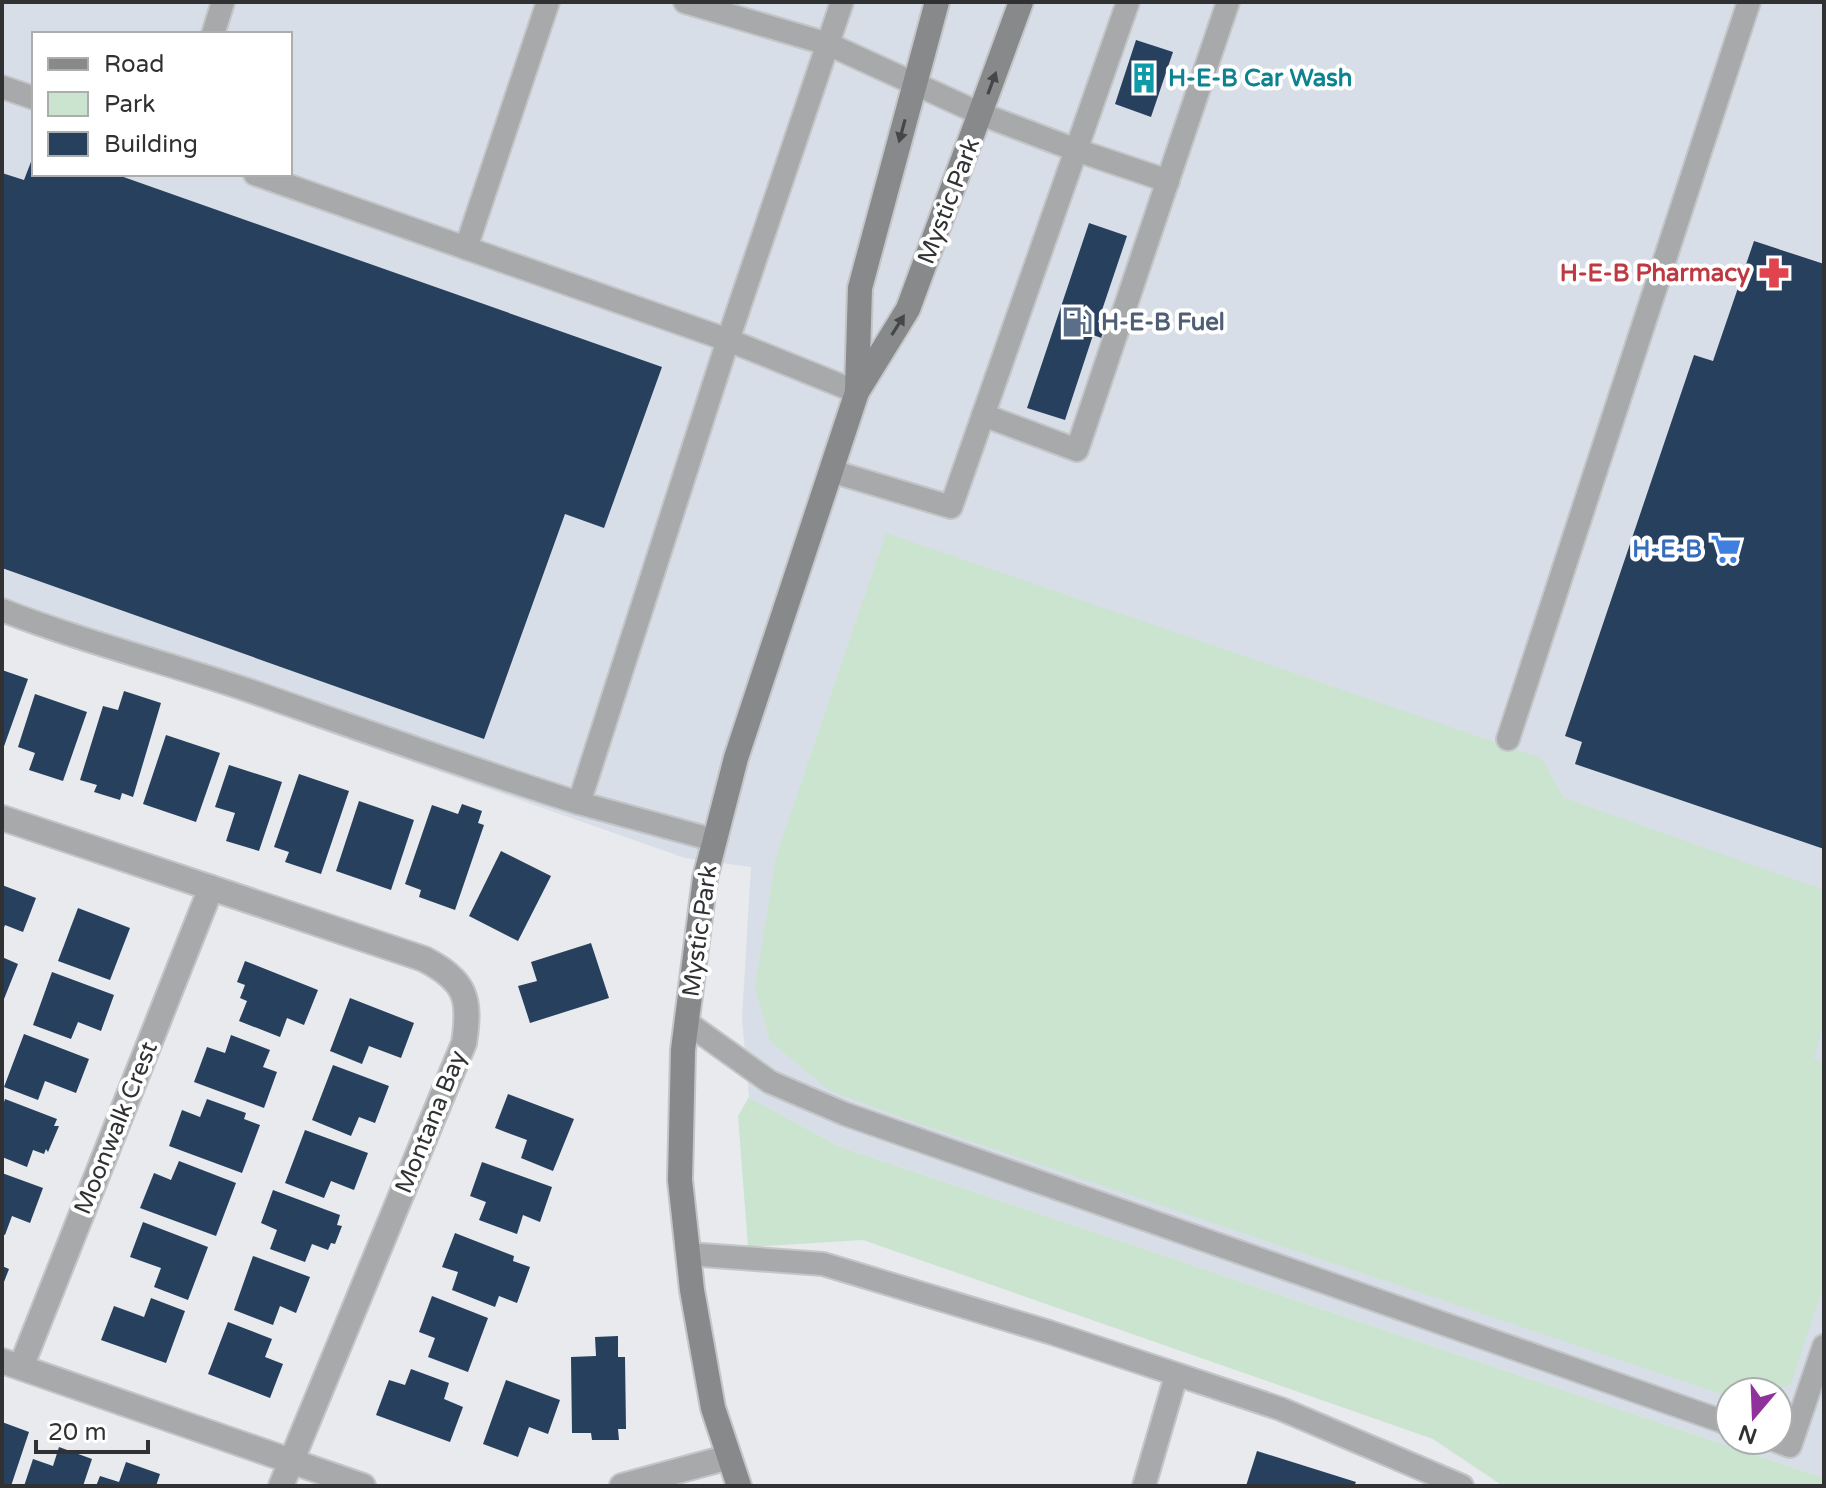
<svg xmlns="http://www.w3.org/2000/svg" width="1826" height="1488" font-family="'Varela Round',sans-serif">
<rect width="100%" height="100%" fill="#e8eaed"/>
<!-- built -->
<path fill="#d8dee7" fill-rule="evenodd" d="M2 2H1817L1824 4V1478L838 1146 749 1097 742 1018 751 867 685 858 2 618ZM34 34H290V174H34ZM1730 1392H1778V1440H1730Z"/>
<!-- green -->
<g fill="#cae4cf">
<path d="M886 533 1541 758 1564 798 1824 890V1021L1814 1058 1824 1065V1285L1791 1384 1771 1392H1730V1397L905 1119 829 1090 770 1041 755 988 776 857Z"/>
<path d="M749 1097 838 1146 1824 1478V1486H1503L1433 1439 863 1240 748 1247 738 1116Z"/>
</g>
<!-- building -->
<g fill="#27405e">
<path d="M1136 40 1173 52 1151 117 1115 104Z"/>
<path d="M34 154V174H115L662 367 604 528 565 514 484 739 2 568V173L24 180Z"/>
<path d="M1089 223 1127 236 1098 322 1117 328 1113 342 1093 335 1065 420 1027 408Z"/>
<path d="M1754 241 1824 264V849L1575 764 1582 742 1565 736 1694 355 1713 361Z"/>
<path d="M2 670 28 679 2 752Z"/>
<path d="M124 691 161 703 133 797 122 793 120 800 94 792 97 785 80 780 103 706 118 710Z"/>
<path d="M35 694 87 712 63 781 29 770 35 753 18 747Z"/>
<path d="M166 735 220 753 196 822 143 804Z"/>
<path d="M229 765 282 782 259 851 226 841 235 813 215 807Z"/>
<path d="M299 774 349 791 321 874 285 862 289 852 274 847Z"/>
<path d="M359 801 414 820 391 890 336 871Z"/>
<path d="M462 804 482 811 478 823 484 825 455 910 419 897 421 890 405 884 432 805 458 814Z"/>
<path d="M501 851 551 876 518 941 469 916Z"/>
<path d="M2 885 36 898 23 932 5 925 2 933Z"/>
<path d="M78 908 130 928 110 980 58 961Z"/>
<path d="M591 943 609 998 530 1023 518 986 537 981 531 962Z"/>
<path d="M2 957 18 964 2 1004Z"/>
<path d="M245 961 318 990 304 1025 287 1018 280 1037 239 1021 247 1001 240 998 245 985 237 982Z"/>
<path d="M52 972 114 995 101 1031 78 1022 71 1039 33 1025Z"/>
<path d="M350 998 414 1023 401 1058 369 1046 362 1064 330 1051Z"/>
<path d="M24 1034 89 1059 76 1093 45 1081 38 1100 4 1087Z"/>
<path d="M231 1035 270 1050 263 1067 277 1072 264 1108 194 1082 207 1047 225 1053Z"/>
<path d="M333 1065 389 1086 375 1123 359 1117 351 1136 312 1120Z"/>
<path d="M508 1094 574 1119 553 1171 521 1158 527 1140 495 1128Z"/>
<path d="M5 1099 57 1119 54 1126H59L48 1152 46 1149 44 1154 33 1150 27 1167 2 1157V1108Z"/>
<path d="M207 1099 246 1113 244 1119 260 1125 242 1173 169 1146 182 1110 200 1117Z"/>
<path d="M305 1130 368 1153 354 1190 331 1181 324 1198 285 1183Z"/>
<path d="M179 1161 236 1183 216 1236 140 1208 154 1173 171 1180Z"/>
<path d="M482 1162 552 1187 540 1222 523 1215 517 1234 479 1220 486 1202 470 1196Z"/>
<path d="M2 1173 43 1188 30 1223 12 1216 5 1235 2 1234Z"/>
<path d="M273 1190 340 1215 337 1225 342 1226 335 1244 331 1243 328 1250 312 1244 305 1262 270 1249 277 1230 261 1223Z"/>
<path d="M143 1222 208 1247 188 1300 154 1287 161 1268 130 1257Z"/>
<path d="M455 1233 514 1256 513 1261 530 1267 517 1303 499 1296 495 1307 452 1290 458 1272 442 1267Z"/>
<path d="M253 1256 310 1277 296 1313 280 1306 273 1325 234 1310Z"/>
<path d="M2 1266 9 1269 2 1287Z"/>
<path d="M432 1296 488 1318 468 1372 428 1357 435 1338 419 1332Z"/>
<path d="M151 1298 185 1311 166 1363 101 1340 114 1306 144 1317Z"/>
<path d="M228 1322 272 1339 265 1357 283 1364 270 1398 208 1374Z"/>
<path d="M618 1336V1357H625L626 1429H618L619 1440H592L591 1433H572L571 1357 596 1356 595 1337Z"/>
<path d="M411 1369 449 1383 444 1399 463 1407 450 1442 376 1415 389 1380 405 1385Z"/>
<path d="M506 1380 560 1400 548 1434 529 1427 518 1457 483 1444Z"/>
<path d="M2 1422 29 1432 11 1486H2Z"/>
<path d="M59 1447 92 1459 83 1486H24L33 1459 53 1466Z"/>
<path d="M1257 1451 1356 1482 1354 1486H1246Z"/>
<path d="M126 1462 160 1474 156 1486H96L100 1476 119 1482Z"/>
</g>
<g fill="none" stroke-linecap="round" stroke-linejoin="round">
<!-- lane casing -->
<g stroke="#c3c5c8" stroke-width="26">
<g id="lane">
<path d="M685 2 828 44 981 114 1076 150 1168 181"/>
<path d="M213 34 223 2"/>
<path d="M2 87 34 98"/>
<path d="M255 174 728 340 842 2"/>
<path d="M466 248 548 2"/>
<path d="M983 415 1077 450 1228 2"/>
<path d="M831 471 951 507 1128 2"/>
<path d="M2 610C84 642 168 663 251 691 360 729 468 768 579 803"/>
<path d="M1508 739 1749 2"/>
<path d="M714 840 579 803 728 340 857 392"/>
<path d="M686 1022 770 1082 845 1114 1730 1424"/>
<path d="M688 1254 823 1264 1049 1332 1281 1409 1462 1486"/>
<path d="M1774 1440 1790 1446 1824 1346"/>
<path d="M1144 1486 1176 1376"/>
</g>
</g>
<!-- street casing -->
<g stroke="#c3c5c8" stroke-width="28">
<g id="street">
<path d="M2 818 424 959C466 981 471 998 464 1043L281 1486"/>
<path d="M2 1361 363 1486"/>
<path d="M21 1367 211 888"/>
<path d="M622 1486 729 1457"/>
</g>
</g>
<!-- secondary casing -->
<g stroke="#c3c5c8" stroke-width="28">
<g id="secondary">
<path d="M857 389 860 288 937 2"/>
<path d="M739 1486 713 1408 692 1290 680 1180 683 1050 705 878 736 758 857 392 908 309 1021 2"/>
</g>
</g>
<!-- lane -->
<use href="#lane" stroke="#a7a9aa" stroke-width="22"/>
<!-- street -->
<use href="#street" stroke="#a7a9aa" stroke-width="24"/>
<!-- secondary -->
<use href="#secondary" stroke="#87898b" stroke-width="24"/>
</g>
<!-- one-way arrows -->
<defs><path id="oneway-solid" d="M-6-.8H1V-3.2L6.5 0L1 3.2V.8H-6Z" transform="scale(2)"/></defs>
<g fill="#464748">
<use href="#oneway-solid" transform="translate(992 83) rotate(-70)"/>
<use href="#oneway-solid" transform="translate(902 131) rotate(105)"/>
<use href="#oneway-solid" transform="translate(898 325) rotate(-58)"/>
</g>
<!-- icons -->
<defs>
<g id="building-bare" transform="scale(2.4)"><path d="M-4-6H4V6H1V3H-1V6H-4ZM-2.5-4.3h1.7v1.8h-1.7ZM.8-4.3h1.7v1.8H.8ZM-2.5-1h1.7V.8h-1.7ZM.8-1h1.7V.8H.8Z" fill="#0f9aa8" stroke="#fff" stroke-width="2.5" paint-order="stroke"/></g>
<g id="pharmacy-bare" transform="scale(2.4)"><path d="M-2-6h4v4h4v4h-4v4h-4v-4h-4v-4h4Z" fill="#e0444e" stroke="#fff" stroke-width="2.5" paint-order="stroke"/></g>
<g id="fuel-bare" transform="scale(2.4)"><path d="M-5.5-6h7V0h2V4h1.3V-2.5L3-4.5l.8-.8L6-3V5H2.5V1h-1V6h-7ZM-4.2-4.7v3.2H.2V-4.7Z" fill="#5c6f8a" stroke="#fff" stroke-width="2.5" paint-order="stroke"/></g>
<g id="supermarket-bare" transform="scale(2.4)"><path d="M-6-5.5h2.5l.6 2H6L4.5 2H-2.5L-4.4-4H-6ZM-1.5 3.2a1.3 1.3 0 1 0 .1 0ZM3 3.2a1.3 1.3 0 1 0 .1 0Z" fill="#3f7fe0" stroke="#fff" stroke-width="2.5" paint-order="stroke"/></g>
</defs>
<g fill-rule="evenodd">
<use href="#building-bare" x="1144" y="78"/>
<use href="#pharmacy-bare" x="1774" y="273"/>
<use href="#fuel-bare" x="1077" y="322"/>
<use href="#supermarket-bare" x="1726" y="549"/>
</g>
<g text-anchor="middle" dominant-baseline="central" stroke-width="8" stroke-linejoin="round" paint-order="stroke">
<!-- culture labels -->
<g font-size="24" font-weight="bold" fill="#0d838f" stroke="#fff" text-anchor="start">
<text x="1168" y="78">H-E-B Car Wash</text>
</g>
<!-- street labels -->
<g font-size="24" fill="#303132" stroke="#fff">
<text transform="translate(949 201) rotate(-69)">Mystic Park</text>
<text transform="translate(700 931) rotate(-82)">Mystic Park</text>
<text transform="translate(431 1122) rotate(-68)">Montana Bay</text>
<text transform="translate(116 1128) rotate(-68)">Moonwalk Crest</text>
</g>
<!-- health labels -->
<g font-size="24" font-weight="bold" fill="#be3a42" stroke="#fff" text-anchor="end">
<text x="1750" y="273">H-E-B Pharmacy</text>
</g>
<!-- service labels -->
<g font-size="24" font-weight="bold" fill="#4e5e75" stroke="#fff" text-anchor="start">
<text x="1101" y="322">H-E-B Fuel</text>
</g>
<!-- shop labels -->
<g font-size="24" font-weight="bold" fill="#366cbe" stroke="#fff" text-anchor="end">
<text x="1702" y="549">H-E-B</text>
</g>
</g>
<!-- border -->
<rect width="1826" height="1488" fill="none" stroke="#303132" stroke-width="8"/>
<!-- legend -->
<rect x="32" y="32" width="260" height="144" fill="#ffffff" stroke="#acadad" stroke-width="2"/>
<rect x="48" y="58" width="40" height="12" fill="#87898b" stroke="#acadad" stroke-width="2"/>
<text x="104" y="72" font-size="24" fill="#303132">Road</text>
<rect x="48" y="92" width="40" height="24" fill="#cae4cf" stroke="#acadad" stroke-width="2"/>
<text x="104" y="112" font-size="24" fill="#303132">Park</text>
<rect x="48" y="132" width="40" height="24" fill="#27405e" stroke="#acadad" stroke-width="2"/>
<text x="104" y="152" font-size="24" fill="#303132">Building</text>
<!-- north arrow -->
<g transform="translate(1754 1416) rotate(199)"><circle r="38" fill="#ffffff" stroke="#acadad" stroke-width="2"/>
<path d="M0-6L14 30L0 20L-14 30Z" fill="#90329b"/>
<text y="-12" font-size="22" font-weight="bold" text-anchor="middle" fill="#303132">N</text>
</g>
<!-- scale -->
<path d="M36 1440v12h112v-12" fill="none" stroke="#303132" stroke-width="4"/>
<text x="48" y="1440" font-size="24" fill="#303132" stroke="#ffffff" stroke-width="6" paint-order="stroke">20 m</text>
</svg>
